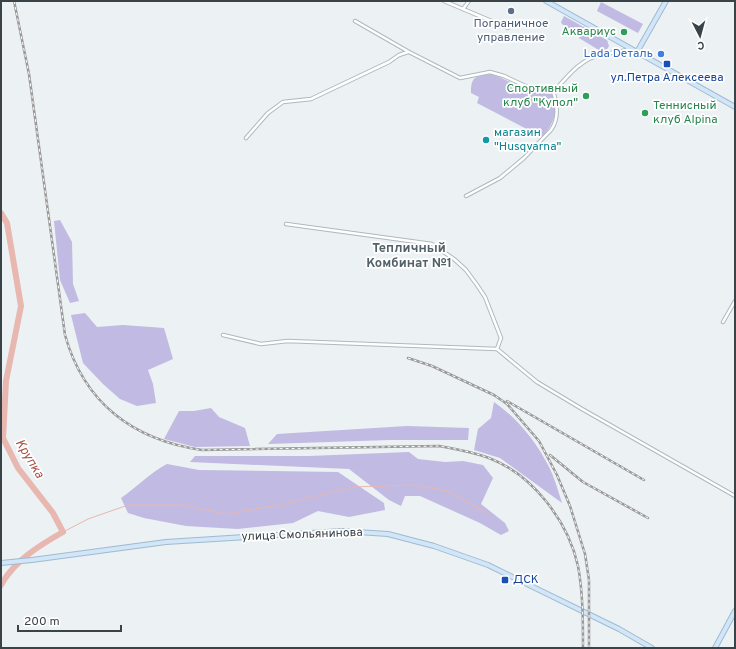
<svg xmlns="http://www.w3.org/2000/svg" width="736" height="649" font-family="Overpass,sans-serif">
<rect width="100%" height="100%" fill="#ecf1f4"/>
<!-- green -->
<g fill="#c1bae3">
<path d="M601 2 643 24 638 33 597 11Z"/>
<path d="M564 16 607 40 609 46 606 51 602 52 579 38 580 35 562 24 561 22Z"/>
<path d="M490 74C511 80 531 96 553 93 558 111 555 123 542 137L477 103 479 97 471 93C471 76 475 77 490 74Z"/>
<path d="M60 220 72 242 73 284 79 301 70 303 60 280 54 221Z"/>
<path d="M85 313 97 327 123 325 164 328 173 359 148 370 153 384 156 403 137 406 120 399 103 384 83 363 71 315Z"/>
<path d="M494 402C517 418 535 440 548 465 554 476 558 490 562 503L500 458 474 450 478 429 491 418Z"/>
<path d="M211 408 219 417 245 428 250 446 195 447 164 439 179 411H194Z"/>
<path d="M407 426 469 428 468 440H390L268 444 277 434Z"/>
<path d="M409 452 418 459 445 462 463 461 483 465 493 478 481 504 505 523 509 531 501 535 480 523 420 496H405L401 506 389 500 349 469 190 462 195 456H309Z"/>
<path d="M167 464 199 470 338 472 384 503 385 510 349 517 318 511 293 523 238 529 186 526 144 518 128 513 121 498C137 487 150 473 167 464Z"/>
</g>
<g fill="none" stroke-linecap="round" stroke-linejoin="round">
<!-- stream -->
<path stroke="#e8b7b0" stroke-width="1" d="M63 532 88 519 128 505H184L225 514 280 505 353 487 413 485 448 491 488 514"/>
<!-- river -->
<path stroke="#e8b7b0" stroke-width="6" d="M1 213 7 223 21 306 6 381 3 438 18 468 53 513 63 532C40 545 14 561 1 585"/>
<!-- street casing -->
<g stroke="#afb9be" stroke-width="4.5">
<g id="street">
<path d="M444 1 508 28"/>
<path d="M463 9 469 1"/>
<path d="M355 21 409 52 460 78 490 72 504 76 536 91 547 92 553 91 558 87C570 73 583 58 603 54 613 52 621 53 631 48"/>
<path d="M246 138 268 113 283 102 311 99 389 62 399 55 408 52"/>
<path d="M466 196 500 178 524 158 551 130C559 119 557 103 553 91"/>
<path d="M286 224 432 244 454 259 466 270 477 285 485 297 501 338 497 349"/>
<path d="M723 322 735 301"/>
<path d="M223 335 261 344 288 341 497 349 537 382 582 409 735 496"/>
</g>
</g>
<!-- secondary casing -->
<g stroke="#a1bace" stroke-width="6">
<g id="secondary">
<path d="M546 1 735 107"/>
<path d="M637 52 666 1"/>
<path d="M1 563 32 560 166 542 342 531 388 534 434 546 488 565 619 629 652 648"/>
<path d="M715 648 735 611"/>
</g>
</g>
<!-- street -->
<use href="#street" stroke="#fff" stroke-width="2.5"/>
<!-- secondary -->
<use href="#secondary" stroke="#d1e6f8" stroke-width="4"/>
<!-- rail casing -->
<g stroke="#999" stroke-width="2.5">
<g id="rail">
<path d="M14 1 29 74 65 335C84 403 133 440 202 450L439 446C456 449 473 452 489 458 533 475 568 521 578 566 583 593 583 620 583 648"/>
<path d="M408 358 432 366 494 395 507 404 539 441 557 475 570 506 585 554 589 580V648"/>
<path d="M507 401 644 480"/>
<path d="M550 455 583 482 648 518"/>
</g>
</g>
<!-- rail -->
<use href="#rail" stroke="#fff" stroke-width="1" stroke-dasharray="3" stroke-linecap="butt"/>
</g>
<!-- markers -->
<circle fill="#5c6f8a" stroke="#fff" stroke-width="1.5" cx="511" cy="11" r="4"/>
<g fill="#2e9e5b" stroke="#fff" stroke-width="1.5">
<circle cx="624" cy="32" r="4"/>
<circle cx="586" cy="96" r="4"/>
<circle cx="645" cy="113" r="4"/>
</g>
<circle fill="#3f7fe0" stroke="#fff" stroke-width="1.5" cx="661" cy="54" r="4"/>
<g fill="#1a4fb4" stroke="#fff" stroke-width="1.5">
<rect x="663" y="60" width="8" height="8" rx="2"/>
<rect x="501" y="576" width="8" height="8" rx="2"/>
</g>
<circle fill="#0f9aa8" stroke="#fff" stroke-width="1.5" cx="486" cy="140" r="4"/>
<g text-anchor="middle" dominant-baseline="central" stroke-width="3.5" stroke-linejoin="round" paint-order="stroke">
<!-- service labels -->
<g font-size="12" fill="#4e5e75" stroke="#fff">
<text x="511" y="24">Пограничное<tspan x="511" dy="14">управление</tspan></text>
</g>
<!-- leisure labels -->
<g font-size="12" fill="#27864d" stroke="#fff" text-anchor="end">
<text x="616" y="32">Аквариус</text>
<text x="578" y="89">Спортивный<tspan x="578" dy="14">клуб "Купол"</tspan></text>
<text x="653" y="106" text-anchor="start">Теннисный<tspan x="653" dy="14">клуб Alpina</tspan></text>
</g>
<!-- shop labels -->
<g font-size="12" fill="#366cbe" stroke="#fff" text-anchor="end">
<text x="653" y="54">Lada Dеталь</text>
</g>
<!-- transit labels -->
<g font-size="12" fill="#164399" stroke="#fff">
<text x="667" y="78">ул.Петра Алексеева</text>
<text x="513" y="580" text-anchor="start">ДСК</text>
</g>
<!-- culture labels -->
<g font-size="12" fill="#0d838f" stroke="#fff" text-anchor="start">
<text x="494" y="133">магазин<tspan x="494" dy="14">"Husqvarna"</tspan></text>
</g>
<!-- street labels -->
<g font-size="12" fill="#3a4348" stroke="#fff">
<text transform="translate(302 535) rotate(-2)">улица Смольянинова</text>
</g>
<!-- neighbourhood labels -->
<g font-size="13" font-weight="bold" fill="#536269" stroke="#fff">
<text x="409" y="249">Тепличный<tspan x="409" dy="15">Комбинат №1</tspan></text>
</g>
<!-- water labels -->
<g font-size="13" font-style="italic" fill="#a74e40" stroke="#fff">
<text transform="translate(29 459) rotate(59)">Крупка</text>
</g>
</g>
<!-- border -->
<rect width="736" height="649" fill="none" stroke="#3a4348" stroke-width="4"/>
<!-- north arrow -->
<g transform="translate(700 36) rotate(174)" stroke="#ffffff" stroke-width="3" paint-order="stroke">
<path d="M0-3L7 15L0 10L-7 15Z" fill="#3a4348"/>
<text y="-6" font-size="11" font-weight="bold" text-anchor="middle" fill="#3a4348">С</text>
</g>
<!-- scale -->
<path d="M18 625v6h103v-6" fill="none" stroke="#3a4348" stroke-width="2"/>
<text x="24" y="625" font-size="12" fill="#3a4348" stroke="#ffffff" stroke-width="3" paint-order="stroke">200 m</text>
</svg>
